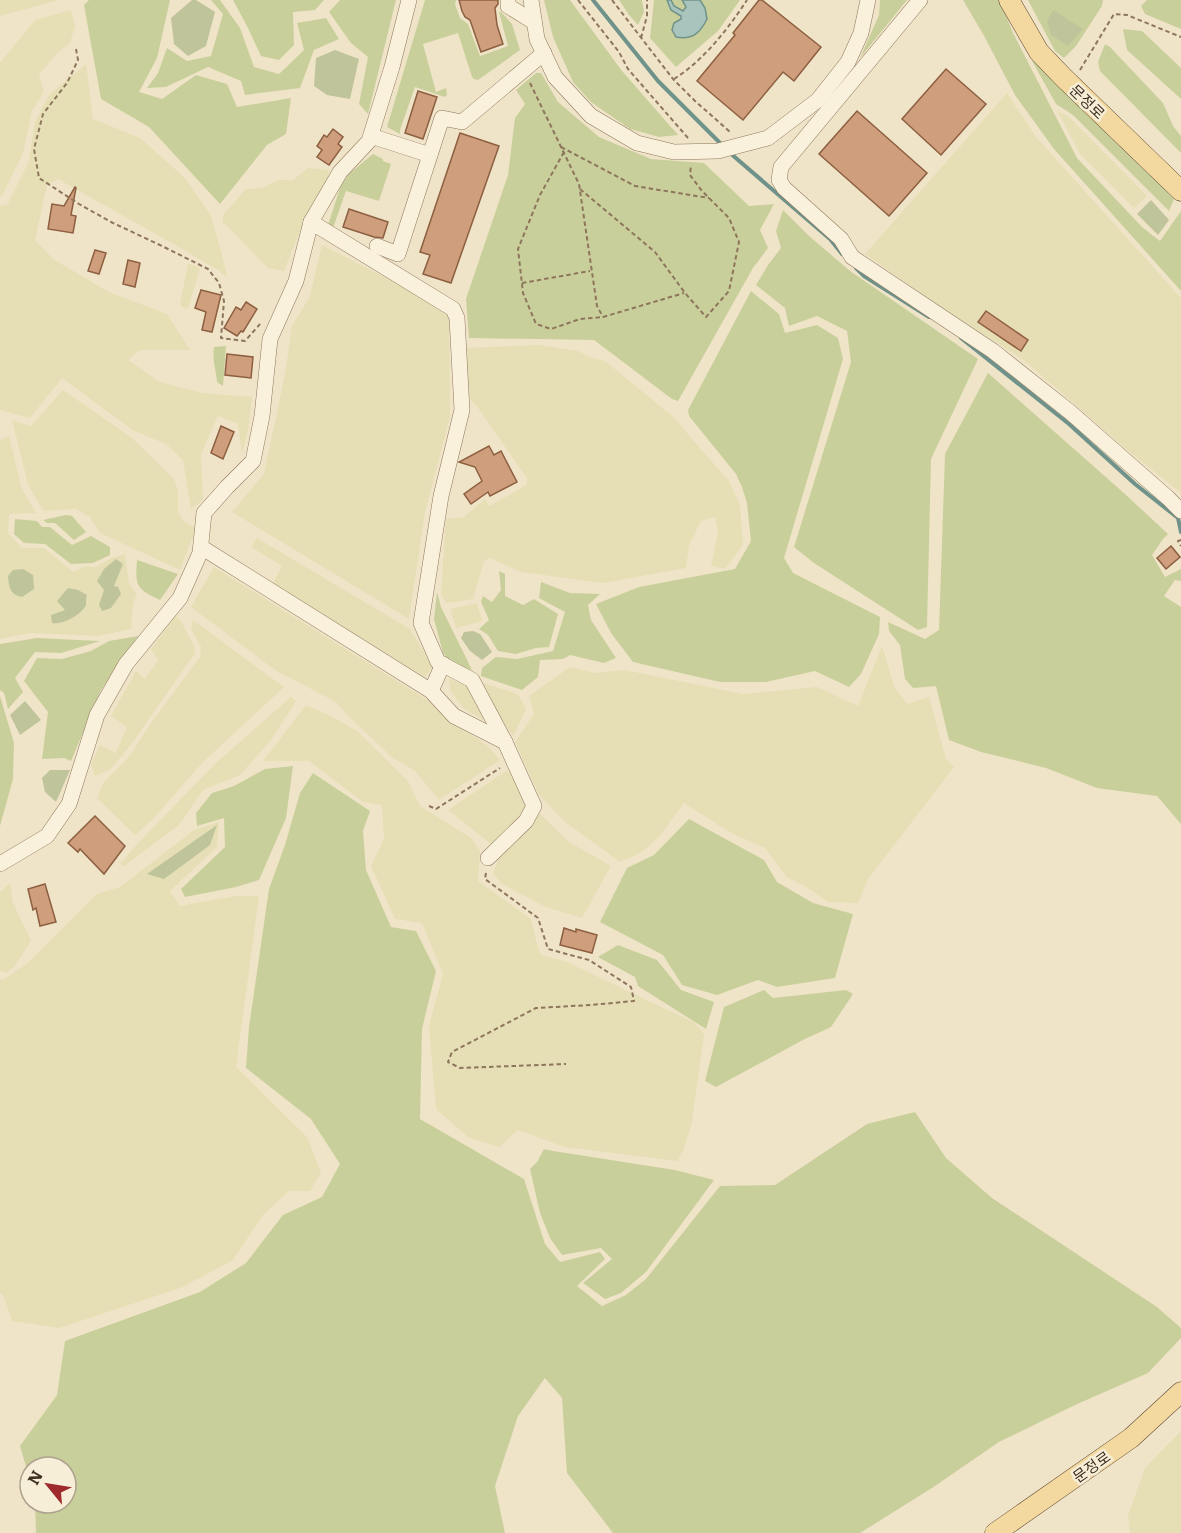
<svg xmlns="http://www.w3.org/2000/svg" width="1181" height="1533" font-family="Literata,'Noto Sans KR',serif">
<rect width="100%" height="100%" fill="#f0e4c8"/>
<!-- farmland -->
<g fill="#e6deb5">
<path d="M0 0H59L0 16Z"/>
<path d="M71 10 75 26 70 43 57 53 39 75 44 91 32 111 23 153 2 196H0V63L35 20Z"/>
<path d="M86 64 93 119 140 138 185 178 211 216 222 255 227 277 218 270 177 246 58 179 47 185 35 240 53 259 109 292 167 314 190 350H140L128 360 160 382 202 393 252 397 248 430 242 453 238 424 218 416 201 454 203 500 191 509 183 460 166 444 134 431 62 378 30 418 0 410V206L7 205 29 161 35 122 49 95Z"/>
<path d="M1007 93 1036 137 1181 298V493L1126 449 1025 361 935 303 865 254Z"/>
<path d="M1057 110 1070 118 1147 196 1134 208 1080 154Z"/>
<path d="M308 168 329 170 328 179 307 213 284 271 268 268 223 222V215L246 189 263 188 279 180H293Z"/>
<path d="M322 245 449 310 450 417 425 512 409 619 232 512 264 474 285 374 292 326 310 296Z"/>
<path d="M188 264 196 266 200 269 188 308 185 309 180 304Z"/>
<path d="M539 345 578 351 589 357 605 361 676 419 691 438 729 481 740 505 743 545 725 569 711 566 718 532 715 517 701 521 689 545 686 568 603 583 521 572 490 558 484 561 473 599 446 603 441 595 446 519 464 517 485 499 489 506 527 485V478L476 405 464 392 465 348Z"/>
<path d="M63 390 132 438 173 478 178 490V511L183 521 196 528 180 570 100 533 90 517 76 509 43 511 28 484 12 420 31 426Z"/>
<path d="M9 436 22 489 36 513 9 514 8 533 22 548H44L73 572 85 566 95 567 112 558 125 554 129 584 137 594 133 603 131 629 98 636 31 633 0 639V440Z"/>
<path d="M257 538 410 629 433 667 425 677 273 583 282 566 251 547Z"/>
<path d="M214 567 437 706 453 723 487 745 500 760 439 800 415 771 393 758 349 717 336 702 275 670 191 607Z"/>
<path d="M477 603 482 621 456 628 450 609Z"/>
<path d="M176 616 182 623 194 646 195 653 133 742 111 769 95 776 91 764 100 745 116 753 127 727 111 716 136 671 145 679 158 660 151 649Z"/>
<path d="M193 620 284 687 203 762 153 819 135 835 97 798 103 783 128 758 149 726 200 657 201 647 191 629Z"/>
<path d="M882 646 894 686 907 704 929 697 946 759 954 767 868 879 858 903 828 902 808 888 787 877 765 848 731 833 684 803 659 837 642 852 620 862 565 822 539 795 515 742 534 714 529 696 570 667 595 673 625 670 743 694 817 687 858 706Z"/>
<path d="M449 679 469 687 491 724 464 709 450 690Z"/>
<path d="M483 683 518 694 526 709 513 736 493 706Z"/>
<path d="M291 697 296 701 271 740 240 775 203 790 179 825 124 866 120 864 139 842 216 763Z"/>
<path d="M306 705 329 715 357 731 408 781 420 806 471 838 480 851 478 881 531 919 538 948 541 955 565 961 695 1023 704 1034 692 1122 683 1151 677 1161 565 1147 518 1130 499 1147 468 1137 436 1109 429 1026 443 974 422 923 395 919 371 866 384 839 382 805 363 802 309 761H263Z"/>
<path d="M506 771 512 774 527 803 524 812 496 842 491 844 448 810Z"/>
<path d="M540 814 569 842 611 866 582 918 546 907 502 884 493 873 498 860Z"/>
<path d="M219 822 217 847 170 891 180 906 236 896H259L236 1067 307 1137 321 1173 310 1191H289L263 1215 232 1261 180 1288 59 1328 12 1321 3 1295 0 1293V979L3 980 29 962 97 894 120 887 194 830Z"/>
<path d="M10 883 13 903 31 941 14 967 6 973 0 970V892Z"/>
<path d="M1181 1431V1533H1130L1128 1516 1145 1468Z"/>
</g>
<!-- green -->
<g fill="#c9cf9b">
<path d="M89 0H170L157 58 139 92 162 99 196 75 227 84 237 107 291 98 286 134 267 145 220 204 149 127 101 99 84 5Z"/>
<path d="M211 0H220L240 28 254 67 279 74 304 50 297 23 326 18 339 39 314 50 300 88 245 95 241 81 208 67 166 87 147 88 158 73 167 48 187 61 211 56 223 14Z"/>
<path d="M233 0H324L315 10 293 12 294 45 279 60 261 56 248 28Z"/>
<path d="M340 0H396L368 114 359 104 368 57 351 43 329 12Z"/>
<path d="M425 0H456L455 4 460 18 468 24 480 56 508 46 499 12H501L512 24 520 50 478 80 474 79 472 77 458 33 423 44 436 92 446 88 447 95 445 97 415 87 400 130V134L387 127Z"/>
<path d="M544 0H570L622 71 678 135 659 137 630 129 591 102 573 82 553 37Z"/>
<path d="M619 0H642L644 12 638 25 629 15Z"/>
<path d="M654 0H740L718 31 676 67 650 38Z"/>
<path d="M880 0H907L860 58 879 15Z"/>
<path d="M963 0H1000L1013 33 1077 158 1142 227 1160 241 1181 211V291L1054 149 1015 95 983 34Z"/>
<path d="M1028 0H1103L1102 6 1076 46 1064 58 1055 51Z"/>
<path d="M1147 0H1181V29L1145 14 1141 6Z"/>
<path d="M1123 29 1142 31 1181 68V99L1127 50Z"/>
<path d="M1105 44 1110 47 1163 103 1173 126 1181 136V153L1100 71 1098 62Z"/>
<path d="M1031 59 1174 199 1169 211 1073 115 1056 104Z"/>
<path d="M536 73H541L558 102 599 137 651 159 704 163 749 206 774 204 760 230 768 248 753 268 678 401 672 399 594 340 469 338 466 299 508 175 515 118 525 104 516 90Z"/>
<path d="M373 154 383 159V161L391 164 379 201 346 191 333 228 328 225 341 185 350 173Z"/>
<path d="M783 210 808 235 850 271 978 359 931 459 927 627 918 630 814 563 794 547 851 362 847 331 817 316 789 326 785 308 756 285 768 265 781 248 776 231Z"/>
<path d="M751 291 779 314 785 333 817 325 838 338 843 359 784 558 793 573 880 617 879 634 861 674 849 687 815 671 766 682H720L633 662 611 633 596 604 639 587 735 569 751 541 747 503 742 487 736 474 689 416 688 410Z"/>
<path d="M226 346 223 386 217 382C216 369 212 360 214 347Z"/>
<path d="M988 373 1125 494 1168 534 1163 539 1152 555 1165 577 1181 569V581L1175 580 1164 596 1181 607V824L1157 796 1097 788 1046 768 981 752 949 740 936 686 913 688 905 679 900 645 889 631 888 622 925 639 939 630 945 454Z"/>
<path d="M66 515 72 516 86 532 74 540 55 523H47L43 520Z"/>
<path d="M15 519 37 521 42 527H50L72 545 91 536 110 547V555L93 563 71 564 45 544 24 543 14 534Z"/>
<path d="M137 560 178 574 160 600C136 589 135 586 137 560Z"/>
<path d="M499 571 505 574V596L523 605 534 599 558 614 549 647 536 648 516 654 498 651 488 635 479 629 489 620 481 602 483 596 492 602 501 590Z"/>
<path d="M541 582 570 593 600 594 588 605 591 620 616 658 604 663 570 655 563 659 540 660 538 677 522 690 481 676 482 668 496 657 517 659 553 651 565 612 539 598Z"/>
<path d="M437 592 441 607 472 670 453 665 443 653 434 619Z"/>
<path d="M138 636 101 690 71 761 64 758 42 759 48 712 24 681 37 658 62 659 91 651 109 641Z"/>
<path d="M37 638 100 641 61 653 35 652 15 678 23 692 8 709 4 693 0 690V644Z"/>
<path d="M0 696 14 743 13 779 0 826Z"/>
<path d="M293 766 286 818 259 880 236 887 185 897 181 889 225 847 224 818 197 826 196 813 212 793 234 786 265 769Z"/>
<path d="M313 773 370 811 363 831 366 870 391 927 416 931 436 971 422 1029 420 1119 524 1179 545 1244 560 1262 600 1252 605 1259 577 1286 602 1306 626 1295 646 1279 720 1186 775 1185 867 1124 915 1112 946 1158 992 1198 1157 1307 1181 1328V1338L1148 1373 1075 1405 999 1442 932 1488 860 1533H613L567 1473 562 1398 545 1378 518 1416 495 1486 505 1533H36L35 1503H66V1467H30V1480L20 1446 57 1395 65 1341 200 1292 246 1263 283 1215 322 1197 340 1164 311 1119 246 1068 249 1027 269 889 285 845 300 793Z"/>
<path d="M689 819 764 860 777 882 813 903 853 914 835 978 777 987 758 980 717 995 682 985 663 955 600 922 627 868 654 855Z"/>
<path d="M618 945 657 960 681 990 714 1002 706 1029 638 986 635 977 598 957Z"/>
<path d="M764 990 773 998 846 990 853 994 831 1027 803 1040 716 1087 705 1081 724 1007Z"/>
<path d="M544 1149 553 1151 675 1170 714 1180 646 1272 621 1293 605 1299 583 1283 612 1259 601 1248 562 1255 550 1238 540 1213 530 1169 537 1162Z"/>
</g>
<!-- cemetery -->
<g fill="#bfc49a">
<path d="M192 0H196L215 12 206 46 188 56 174 44 171 18Z"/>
<path d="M1053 10 1083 29 1068 46 1051 35 1047 21Z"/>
<path d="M335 50 359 59 350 99 327 95 314 86 316 58Z"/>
<path d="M1151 200 1169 220 1158 235 1137 214Z"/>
<path d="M116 559 123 564 114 586 118 587 121 594 111 608 102 611 99 605 104 590 97 581 104 569Z"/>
<path d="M23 569 33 575 34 589 22 597C10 595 9 587 8 576L13 570Z"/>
<path d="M68 588 78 590 87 595C86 597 86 603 86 605 81 615 63 625 52 623L51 615 65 610 57 601Z"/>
<path d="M473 631 480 634 492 652 482 660 470 651 461 638 464 632Z"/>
<path d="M25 701 41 720 20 735 10 715Z"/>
<path d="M50 770H70L56 802 45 792 42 778Z"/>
<path d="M217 825 210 845 164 879 147 874Z"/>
</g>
<!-- water -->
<path fill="#a9c4bc" stroke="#6f938a" stroke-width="1.5" d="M667 0H671L674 6 683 11 686 7 682 0H700L705 8 707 19C700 33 693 40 676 37L672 30 674 23 681 19V16L671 10Z"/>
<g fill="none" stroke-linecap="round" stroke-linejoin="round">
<!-- stream -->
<g stroke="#6f938a" stroke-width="4">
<path d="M593 0 658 81 722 145"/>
<path d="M730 153 830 239 842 254"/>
<path d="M856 268 864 276 929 317"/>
<path d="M961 338 1069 424 1135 484 1178 518 1181 532"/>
</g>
</g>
<!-- building -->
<g fill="#cf9f7d" stroke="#8d5f41" stroke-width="1.5">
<path d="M459 0H498V4L495 8 497 25 503 44 481 52 470 20 465 17 462 11Z"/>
<path d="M759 0H762L821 47 794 81 783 72 743 120 697 81 735 35 733 33Z"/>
<path d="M946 69 986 104 941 155 902 119Z"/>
<path d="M418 91 437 97 423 139 405 133Z"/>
<path d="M857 111 927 173 889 216 819 154Z"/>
<path d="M333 129 343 137 338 144 342 147 329 165 317 157 322 150 317 146 324 135 327 137Z"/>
<path d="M460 133 499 146 451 283 423 274 430 255 420 252Z"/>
<path d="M75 187 76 188 71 215 76 216 73 233 48 229 52 204 64 206Z"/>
<path d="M349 209 388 222 383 238 374 237 343 227Z"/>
<path d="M95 250 106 253 99 274 88 271Z"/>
<path d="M128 260 140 263 135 287 123 284Z"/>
<path d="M201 290 221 295 212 332 202 330 206 312 195 308Z"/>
<path d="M246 302 257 309 243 332 241 331 237 336 224 328 236 307 241 310Z"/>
<path d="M986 311 1028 340 1021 351 978 322Z"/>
<path d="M227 354 253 357 251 378 225 375Z"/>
<path d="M221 426 234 432 223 459 211 453Z"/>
<path d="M489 446 494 455 501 451 517 482 490 496 488 492 471 504 464 494 482 481 475 467 459 462Z"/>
<path d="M1171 546 1180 557 1166 569 1157 558Z"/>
<path d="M95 816 125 846 104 874 80 849 78 852 68 843Z"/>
<path d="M45 884 56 922 40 926 36 908 33 910 28 889Z"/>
<path d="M564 928 576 932V929L597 935 592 953 560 945Z"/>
</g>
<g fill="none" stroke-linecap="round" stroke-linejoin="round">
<!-- minor casing -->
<g stroke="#8d765c" stroke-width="16">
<g id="minor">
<path d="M508 0V6L534 22"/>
<path d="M531 0 537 39 555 77 591 116 637 143 674 152 718 151 768 138 818 100 848 62 861 33 868 0"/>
<path d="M920 0 781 167 779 180 784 188 841 239 852 257 993 351 1070 412 1168 498 1181 511"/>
<path d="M371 136 430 155"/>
<path d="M311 222 453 309 457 318 462 410 441 496 421 623 438 662 472 680 505 742"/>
<path d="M377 246 398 254 442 118 462 122 544 53"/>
<path d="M201 547 431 691 454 716 505 742 534 806 526 821 488 858"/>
<path d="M431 691 443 664"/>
<path d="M0 864 47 836 69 804 97 715 126 664 180 598 200 553 204 513 227 487 253 461 262 416 270 339 296 281 311 222 340 172 369 141 392 67 409 0"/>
</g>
</g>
<!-- major casing -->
<g stroke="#5b4430" stroke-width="21">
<g id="major">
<path d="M1009 0 1039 52 1063 77 1181 191"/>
<path d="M995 1533 1131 1438 1181 1392"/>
</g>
</g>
<!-- path -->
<g stroke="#8d765c" stroke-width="2" stroke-dasharray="4.5 3" stroke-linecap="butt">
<path d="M578 0 619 52 628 69 688 138"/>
<path d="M612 0 673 79 694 100 730 132"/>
<path d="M641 38 647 16V0"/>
<path d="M76 49 78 60 67 83 43 114 34 149 39 178 79 204 111 222 162 246 208 269 219 283 224 301 221 338 245 341 260 324"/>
<path d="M1080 70 1114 14 1127 15 1181 37"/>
<path d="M674 79C704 60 728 29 747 0"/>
<path d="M530 83 579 184 597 306 603 317"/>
<path d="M561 147 635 186 709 198"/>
<path d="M564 152 540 195 518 249 523 293 536 324 551 329 580 319 603 317 684 293"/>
<path d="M580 189 655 252 685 293 706 317 729 291 739 242 729 218 702 191 690 175 691 165"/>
<path d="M522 283 590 271"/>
<path d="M1181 540 1178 541 1181 546"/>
<path d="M429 806 436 809 500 768"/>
<path d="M486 873 485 879 538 918 548 949 589 960 631 987 634 1001 591 1005 536 1008 452 1052 448 1062 460 1068 566 1064"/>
</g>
<!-- minor -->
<use href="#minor" stroke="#faf1dc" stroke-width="15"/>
<!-- major -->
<use href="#major" stroke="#f3d9a0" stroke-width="20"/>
</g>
<g text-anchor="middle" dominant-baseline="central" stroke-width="5" stroke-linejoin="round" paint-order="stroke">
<!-- street labels -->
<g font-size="15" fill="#3d2e20" stroke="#f7eed8">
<text transform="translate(1088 101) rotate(44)">문정로</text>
<text transform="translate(1091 1466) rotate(-35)">문정로</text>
</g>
</g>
<!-- north arrow -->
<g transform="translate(48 1485) rotate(300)"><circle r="28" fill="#f7eed8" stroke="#ada18e" stroke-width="1.5"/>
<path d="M0-4.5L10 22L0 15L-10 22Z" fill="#9e2a2b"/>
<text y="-9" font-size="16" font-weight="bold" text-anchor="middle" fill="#3d2e20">N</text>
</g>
</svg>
